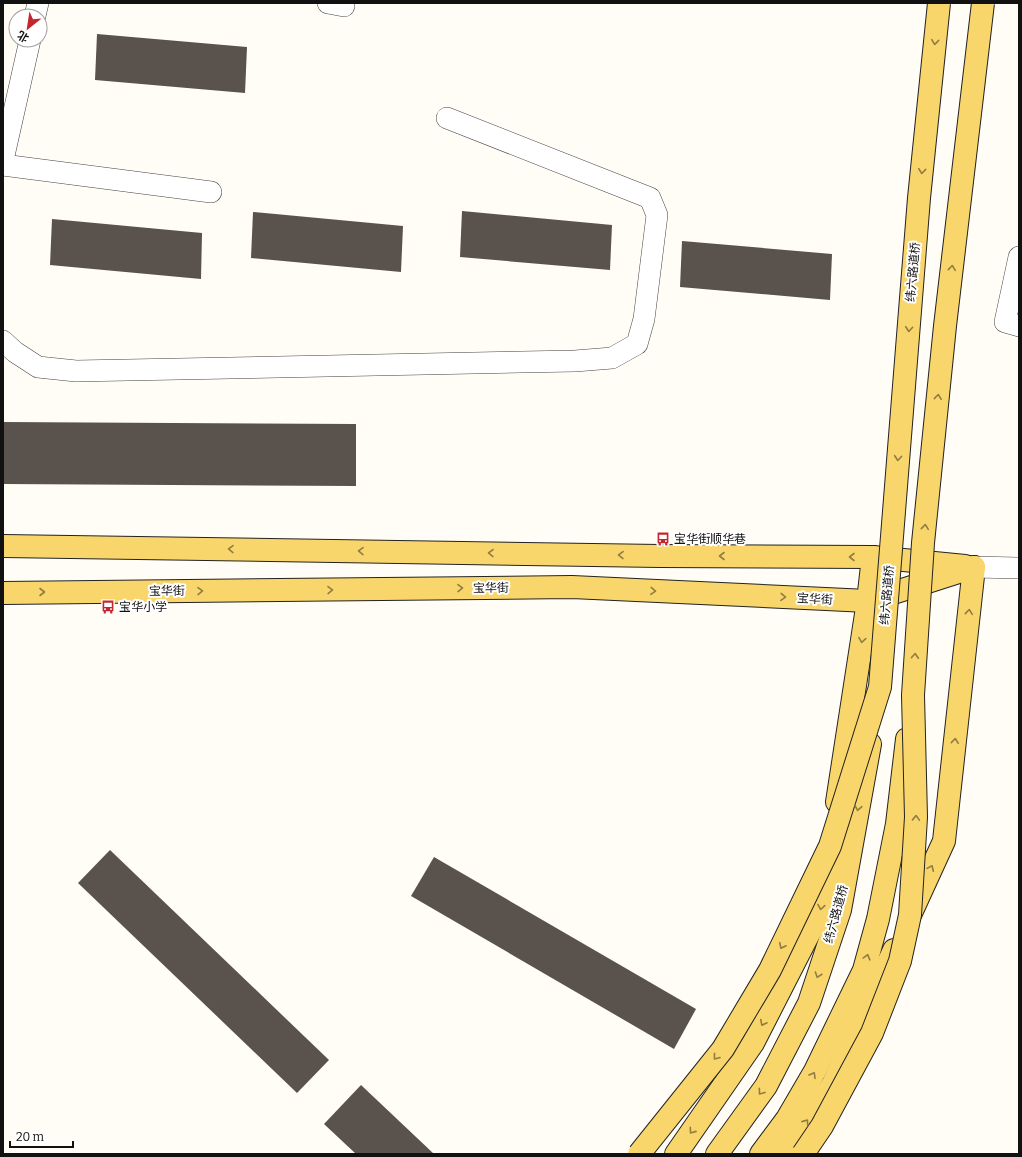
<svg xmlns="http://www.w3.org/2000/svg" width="1022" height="1157" font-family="Bitter,'Noto Sans SC',serif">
<rect width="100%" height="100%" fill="#fffdf5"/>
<!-- building -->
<g fill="#5a524d">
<path d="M97 34 247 47 245 93 95 80Z"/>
<path d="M462 211 612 225 610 270 460 257Z"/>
<path d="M253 212 403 226 401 272 251 258Z"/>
<path d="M52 219 202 233 201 279 50 265Z"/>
<path d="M682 241 832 254 830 300 680 287Z"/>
<path d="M3 422 356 424V486L3 484Z"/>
<path d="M110 850 329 1060 297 1093 78 883Z"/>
<path d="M434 857 696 1009 674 1049 411 896Z"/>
<path d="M361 1085 434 1154H356L324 1124Z"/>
</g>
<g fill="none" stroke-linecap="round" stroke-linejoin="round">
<!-- minor casing -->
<g stroke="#444" stroke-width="22">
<g id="minor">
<path d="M328 3 344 6"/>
<path d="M35 16 38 3"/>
<path d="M3 160 30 40"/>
<path d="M3 165 211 192"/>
<path d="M1019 257 1005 322 1019 326"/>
<path d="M3 341 15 352 38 367 76 371 575 361 612 358 637 344 644 319 657 215 650 198 447 118"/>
<path d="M974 567 1019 568"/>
</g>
</g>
<!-- major casing -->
<g stroke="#222" stroke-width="24">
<g id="major">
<path d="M3 546 660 556 873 557 965 566"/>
<path d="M3 593 572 587 868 601 974 567"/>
<path d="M837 802 868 601 873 557"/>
<path d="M911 913 944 841 974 567"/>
<path d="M676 1154 753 1043 819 914 829 854"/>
<path d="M717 1154 766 1086 809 1003 840 910 870 744"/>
<path d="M761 1154 787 1119 815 1071 864 970 878 919 897 824 907 739"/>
<path d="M784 1154 833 1084 894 950"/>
</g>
</g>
<!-- minor -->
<use href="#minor" stroke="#fff" stroke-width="21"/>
<!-- major -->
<use href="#major" stroke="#f9d66b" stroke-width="22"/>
<!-- major-bridge casing -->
<g stroke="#222" stroke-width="24" stroke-linecap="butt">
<g id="major-bridge">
<path d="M639 1154 723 1049 770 970 830 846 880 687 919 198 939 3"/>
<path d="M803 1154 822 1126 872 1033 900 961 910 915 916 817 913 695 923 543 945 326 983 3"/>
</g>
</g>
<!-- major-bridge -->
<use href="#major-bridge" stroke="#f9d66b" stroke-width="22"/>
</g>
<!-- one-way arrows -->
<defs><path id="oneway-chevron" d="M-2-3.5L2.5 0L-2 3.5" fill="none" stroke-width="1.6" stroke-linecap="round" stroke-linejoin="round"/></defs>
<g stroke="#917d42">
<use href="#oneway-chevron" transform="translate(935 42) rotate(96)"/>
<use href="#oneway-chevron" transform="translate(922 171) rotate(96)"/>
<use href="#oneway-chevron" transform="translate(952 268) rotate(-84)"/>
<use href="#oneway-chevron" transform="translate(909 329) rotate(95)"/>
<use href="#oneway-chevron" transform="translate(938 397) rotate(-84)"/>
<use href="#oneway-chevron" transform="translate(898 458) rotate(95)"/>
<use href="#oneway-chevron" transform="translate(925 527) rotate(-84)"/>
<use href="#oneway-chevron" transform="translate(231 549) rotate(-179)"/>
<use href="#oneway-chevron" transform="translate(361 551) rotate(-179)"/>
<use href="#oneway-chevron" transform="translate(491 553) rotate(-179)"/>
<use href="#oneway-chevron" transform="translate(621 555) rotate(-179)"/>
<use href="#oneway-chevron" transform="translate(722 556) rotate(-180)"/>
<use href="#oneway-chevron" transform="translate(852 557) rotate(-180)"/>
<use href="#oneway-chevron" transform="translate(460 588) rotate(-1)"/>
<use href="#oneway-chevron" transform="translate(330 590) rotate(-1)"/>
<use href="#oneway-chevron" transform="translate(200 591) rotate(-1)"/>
<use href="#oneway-chevron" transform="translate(653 591) rotate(3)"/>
<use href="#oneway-chevron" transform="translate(42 592)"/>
<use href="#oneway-chevron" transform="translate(783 597) rotate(3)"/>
<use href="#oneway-chevron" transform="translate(969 612) rotate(-84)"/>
<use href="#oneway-chevron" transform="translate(862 640) rotate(99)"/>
<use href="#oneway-chevron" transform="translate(915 656) rotate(-86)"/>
<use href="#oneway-chevron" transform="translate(955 741) rotate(-84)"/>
<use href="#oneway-chevron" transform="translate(858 808) rotate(100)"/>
<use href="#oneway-chevron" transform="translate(916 818) rotate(-88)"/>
<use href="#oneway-chevron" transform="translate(931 868) rotate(-66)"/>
<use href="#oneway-chevron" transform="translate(821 907) rotate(99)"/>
<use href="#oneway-chevron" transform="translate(782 946) rotate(116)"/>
<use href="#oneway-chevron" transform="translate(867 957) rotate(-75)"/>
<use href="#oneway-chevron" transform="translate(818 975) rotate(109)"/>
<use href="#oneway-chevron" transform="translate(763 1023) rotate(117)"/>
<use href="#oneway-chevron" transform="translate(716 1057) rotate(128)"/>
<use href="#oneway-chevron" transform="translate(813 1075) rotate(-60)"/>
<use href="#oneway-chevron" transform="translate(761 1092) rotate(126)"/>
<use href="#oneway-chevron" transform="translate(806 1122) rotate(-55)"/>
<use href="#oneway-chevron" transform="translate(692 1131) rotate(125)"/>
</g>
<!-- icons -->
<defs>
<g id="bus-bare" transform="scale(1.08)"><path d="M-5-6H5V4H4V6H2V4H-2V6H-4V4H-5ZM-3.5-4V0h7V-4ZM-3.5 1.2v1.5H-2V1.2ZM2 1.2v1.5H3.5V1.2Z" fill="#c4262e" stroke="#fff" stroke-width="2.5" paint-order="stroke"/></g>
</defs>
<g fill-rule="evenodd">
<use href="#bus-bare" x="663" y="539"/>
<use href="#bus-bare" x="108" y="607"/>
</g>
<g text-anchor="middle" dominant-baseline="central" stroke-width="4" stroke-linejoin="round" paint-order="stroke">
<!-- street labels -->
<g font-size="12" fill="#111" stroke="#fff">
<text transform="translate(913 272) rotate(-85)">纬六路道桥</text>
<text transform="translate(491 588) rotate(-1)">宝华街</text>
<text transform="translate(167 591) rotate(-1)">宝华街</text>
<text transform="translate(887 595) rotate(-85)">纬六路道桥</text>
<text transform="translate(815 599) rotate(3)">宝华街</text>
<text transform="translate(836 914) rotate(-75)">纬六路道桥</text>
</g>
<!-- poi labels -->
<g font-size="12" fill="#111" stroke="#fff" text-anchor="start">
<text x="674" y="539">宝华街顺华巷</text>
<text x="119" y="607">宝华小学</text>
</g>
</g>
<!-- border -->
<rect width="1022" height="1157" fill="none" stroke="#111111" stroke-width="8"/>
<!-- north arrow -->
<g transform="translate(28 28) rotate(210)"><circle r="19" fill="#ffffff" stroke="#a0a0a0"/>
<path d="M0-3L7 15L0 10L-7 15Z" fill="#c4262e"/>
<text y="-6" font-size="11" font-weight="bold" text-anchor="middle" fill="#111111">北</text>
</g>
<!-- scale -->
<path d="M10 1141v6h63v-6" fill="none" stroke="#111111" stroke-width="2"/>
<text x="16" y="1141" font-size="12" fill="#111111" stroke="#ffffff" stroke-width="3" paint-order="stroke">20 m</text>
</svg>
